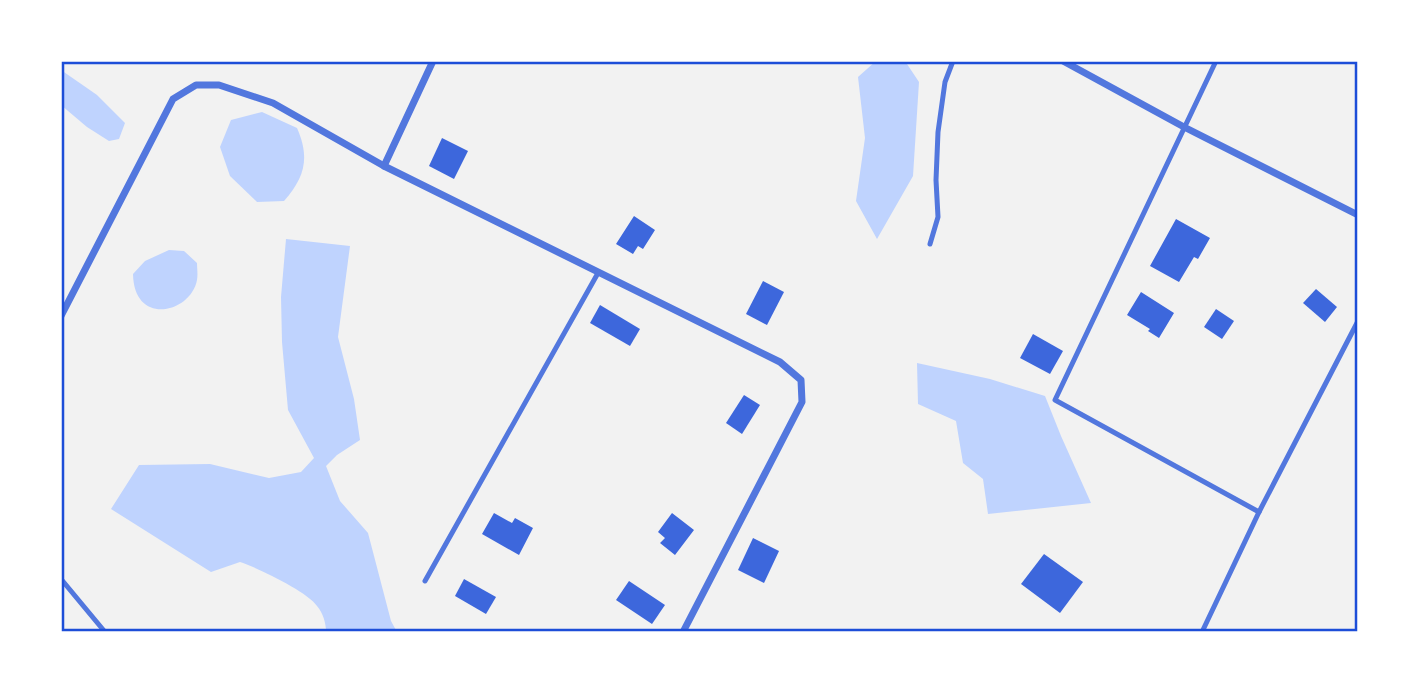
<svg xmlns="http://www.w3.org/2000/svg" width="1419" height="693" font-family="Overpass,sans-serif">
<rect width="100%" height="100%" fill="#f2f2f2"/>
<!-- water -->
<g fill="#bfd3fe">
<path d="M876 61H905L919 82 913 176 877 239 856 201 865 138 858 77Z"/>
<path d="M61 70 97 95 125 123 119 139 109 141 87 127 61 105Z"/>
<path d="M262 112 297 128C310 158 305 177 284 201L257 202 230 176 220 147 231 120Z"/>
<path d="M286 239 350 246 338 337 354 399 360 440 337 455 326 466 340 501 368 533 391 621 397 632H326C326 623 323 613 317 606 308 592 256 567 240 562L211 572 111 509 139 465 210 464 269 478 301 472 314 458 288 410 282 342 281 297Z"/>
<path d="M169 250 184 251 197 263C197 268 198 274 197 280 191 313 134 327 133 274L145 261Z"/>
<path d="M917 363 990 379 1045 396 1061 436 1091 503 988 514 983 479 963 463 956 421 918 404Z"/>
</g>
<!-- building -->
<g fill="#3d67dc">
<path d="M442 138 468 151 454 179 429 166Z"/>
<path d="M634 216 655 230 643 249 638 246 633 254 616 244Z"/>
<path d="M1176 219 1210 238 1198 259 1194 257 1179 282 1150 266Z"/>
<path d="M763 281 784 292 767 325 746 314Z"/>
<path d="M1316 289 1337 307 1325 322 1303 303Z"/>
<path d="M1141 292 1174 313 1159 338 1148 331 1150 329 1127 315Z"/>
<path d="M600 305 640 329 630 346 590 323Z"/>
<path d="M1216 309 1234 321 1222 339 1204 327Z"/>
<path d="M1033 334 1063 351 1050 374 1020 358Z"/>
<path d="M744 395 760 405 742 434 726 423Z"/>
<path d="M494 513 512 523 515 518 533 528 519 555 482 534Z"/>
<path d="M672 513 694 530 675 555 660 543 665 538 658 532Z"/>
<path d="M753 538 779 551 764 583 738 570Z"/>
<path d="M1044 554 1083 582 1060 613 1021 584Z"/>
<path d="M464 579 496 597 486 614 455 596Z"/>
<path d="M629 581 665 605 652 624 616 600Z"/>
</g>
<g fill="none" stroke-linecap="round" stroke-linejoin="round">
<!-- service -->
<g stroke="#5277de" stroke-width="5">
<path d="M1216 61 1055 400 1259 512"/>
<path d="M930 244 938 217 936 180 938 132 945 82 953 61"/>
<path d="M61 579 105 632"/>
<path d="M425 581 598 273"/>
<path d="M1202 632 1259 512 1358 321"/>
</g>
<!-- minor -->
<g stroke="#5277de" stroke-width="7">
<path d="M1063 61 1184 127 1358 215"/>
<path d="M384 166 433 61"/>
<path d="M61 316 173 99 196 85H219L273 103 384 166 780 362 801 380 802 402 683 632"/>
</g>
</g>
<!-- border -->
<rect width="1419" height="693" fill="none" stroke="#ffffff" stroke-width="126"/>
<rect x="63" y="63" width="1293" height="567" fill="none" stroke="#1d4ed8" stroke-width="2.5"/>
</svg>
